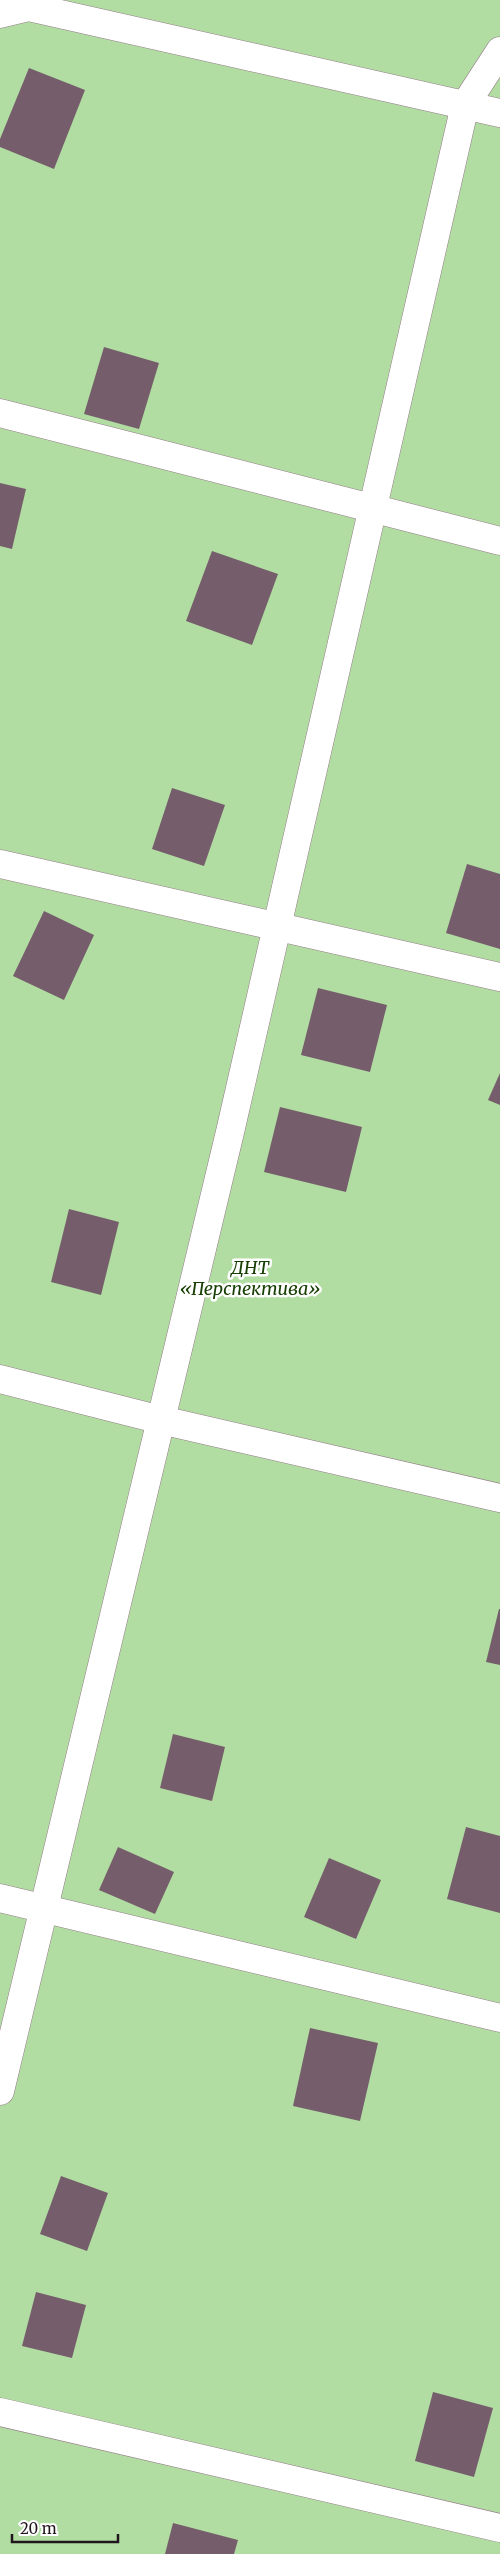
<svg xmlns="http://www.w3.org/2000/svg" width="500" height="2554" font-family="Merriweather,serif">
<rect width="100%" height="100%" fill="#fce3f1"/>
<!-- green -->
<rect fill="#b1dda2" x="0" y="0" width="500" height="2554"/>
<!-- building -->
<g fill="#765d6c">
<path d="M29 68 85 90 54 169 0 147V139Z"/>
<path d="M104 347 159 363 139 429 84 414Z"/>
<path d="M0 483 26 489 12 549 0 546Z"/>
<path d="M212 551 278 574 252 645 186 621Z"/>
<path d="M172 788 225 805 204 866 152 849Z"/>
<path d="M467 864 500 874V949L446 933Z"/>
<path d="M44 911 94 935 64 1000 13 976Z"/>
<path d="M318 988 387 1005 370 1072 301 1055Z"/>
<path d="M500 1073V1105L488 1100Z"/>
<path d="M280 1107 362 1127 346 1192 264 1172Z"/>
<path d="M69 1209 119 1222 101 1295 51 1282Z"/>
<path d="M499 1609H500V1665L486 1662Z"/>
<path d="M173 1734 225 1747 212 1801 160 1788Z"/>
<path d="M466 1827 500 1836V1913L447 1899Z"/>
<path d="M118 1847 174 1872 155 1914 99 1890Z"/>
<path d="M329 1858 381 1880 356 1939 304 1917Z"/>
<path d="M310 2028 378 2043 360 2121 293 2106Z"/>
<path d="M61 2176 108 2193 87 2251 40 2234Z"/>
<path d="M36 2292 86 2305 72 2358 22 2346Z"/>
<path d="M433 2392 493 2408 474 2477 415 2461Z"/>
<path d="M173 2523 238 2540 234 2554H165Z"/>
</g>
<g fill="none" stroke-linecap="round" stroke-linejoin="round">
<!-- minor casing -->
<g stroke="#967b8a" stroke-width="29">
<g id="minor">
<path d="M0 14 29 7 500 113"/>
<path d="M0 413 500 541"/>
<path d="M0 864 500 977"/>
<path d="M0 1379 161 1420 500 1498"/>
<path d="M0 1898 500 2018"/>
<path d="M0 2091 230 1132 465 105 500 51"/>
<path d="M0 2412 500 2528"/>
</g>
</g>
<!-- minor -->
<use href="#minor" stroke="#fff" stroke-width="28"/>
</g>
<g text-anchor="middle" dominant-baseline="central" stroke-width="5" stroke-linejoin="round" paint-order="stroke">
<!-- park labels -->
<g font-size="18" font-style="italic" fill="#184005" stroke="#fff">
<text x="250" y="1267">ДНТ<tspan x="250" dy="21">«Перспектива»</tspan></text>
</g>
</g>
<!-- scale -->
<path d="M12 2534v8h106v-8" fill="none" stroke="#20151b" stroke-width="2.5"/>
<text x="20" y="2534" font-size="15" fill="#20151b" stroke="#ffffff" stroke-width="4" paint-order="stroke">20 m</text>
</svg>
